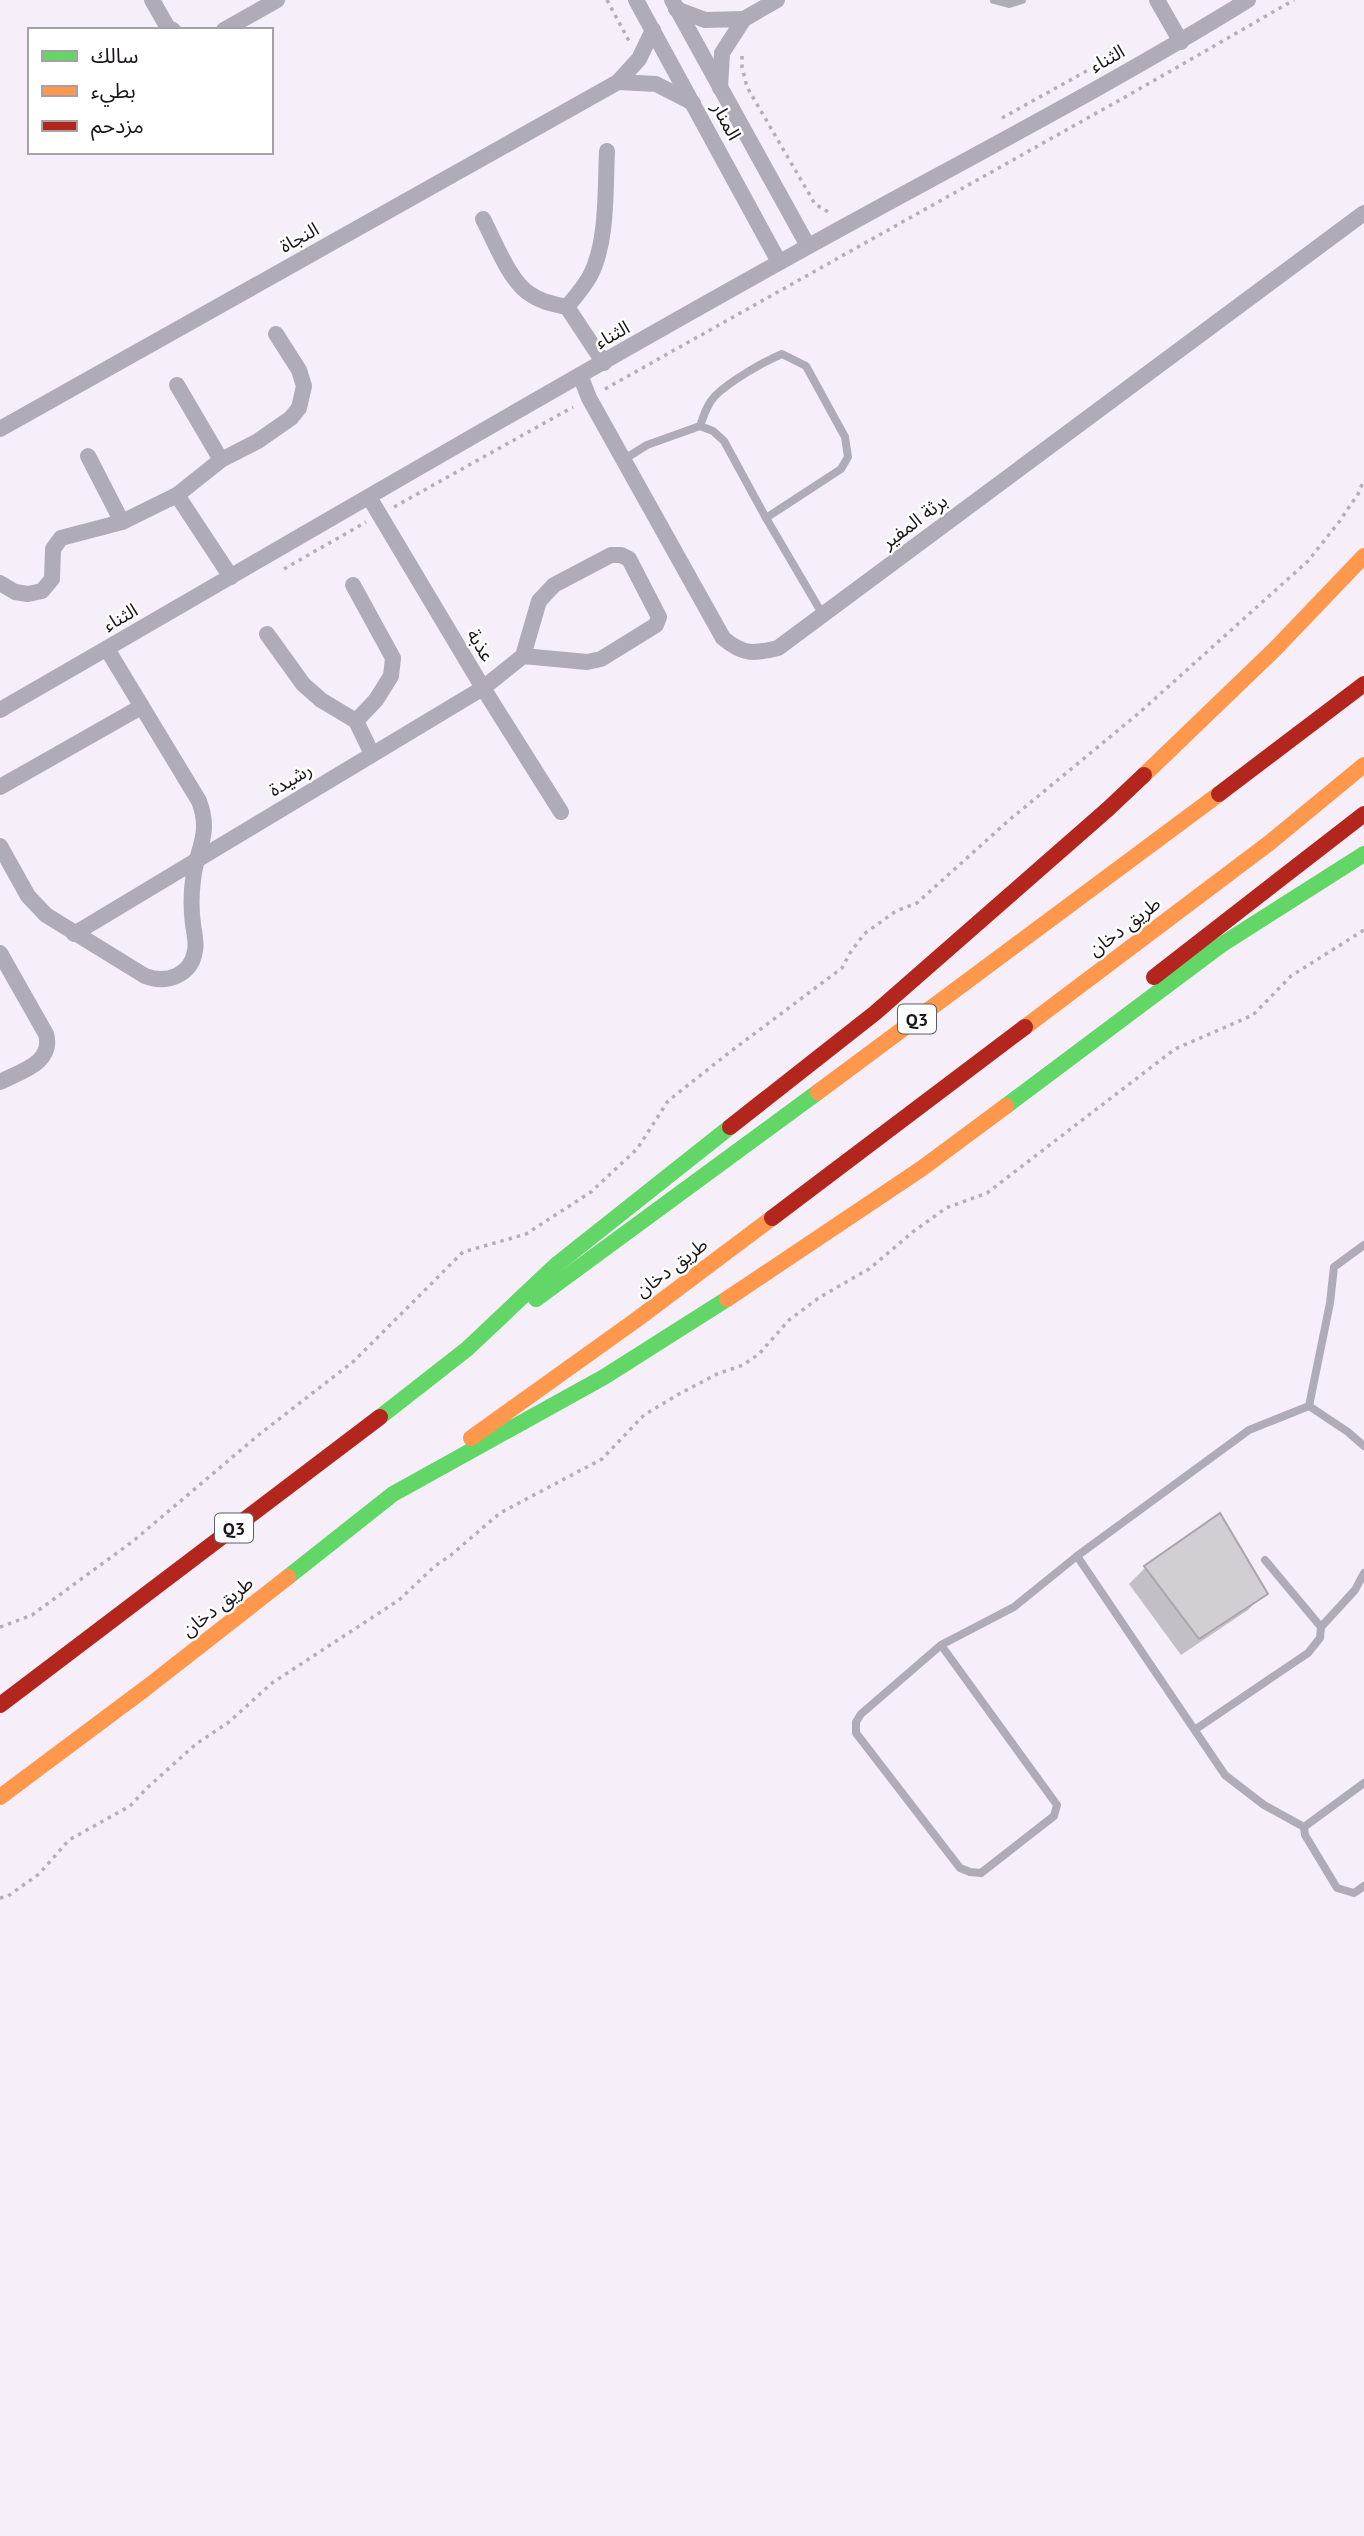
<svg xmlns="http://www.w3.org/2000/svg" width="1364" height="2536" font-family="'PT Sans','Noto Sans Arabic',sans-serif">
<rect width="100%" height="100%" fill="#f6eff9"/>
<!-- shadow -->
<path fill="#0003" d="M1146 1567 1265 1593 1248 1610 1181 1655 1129 1584Z"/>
<!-- building -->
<path fill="#d3cdd4" stroke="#aba5ab" stroke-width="2" d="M1220 1513 1268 1594 1199 1639 1144 1566Z"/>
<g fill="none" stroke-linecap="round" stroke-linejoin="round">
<!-- path -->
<g stroke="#b4afb8" stroke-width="3.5" stroke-dasharray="3.5 5" stroke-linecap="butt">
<path d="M607 0 629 41"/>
<path d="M742 56V67L747 87 815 204 830 213"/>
<path d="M1002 118 1126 49"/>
<path d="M605 389 1134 92 1294 0"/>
<path d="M394 507 573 407"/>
<path d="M284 569 366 522"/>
<path d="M0 1627 32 1615 132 1542 261 1433 354 1361 463 1252 526 1234 591 1192 637 1149 668 1101 726 1055 842 968 850 953 864 934 896 911 917 903 1008 821 1139 713 1308 561 1339 522 1358 494 1364 480"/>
<path d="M0 1898 8 1896 39 1874 69 1840 130 1806 147 1788 196 1744 229 1722 272 1683 399 1600 435 1566 451 1555 500 1513 602 1459 644 1415 679 1394 717 1374 743 1365 759 1354 789 1320 820 1297 869 1269 914 1231 946 1208 987 1193 1175 1049 1253 1015 1291 976 1364 930"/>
</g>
<!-- lane -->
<g stroke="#afacb7" stroke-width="8">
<path d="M994 0 1009 4 1022 0"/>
<path d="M700 426C704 415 707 404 715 396 730 381 763 362 782 354L806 366 845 437 848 457 841 469 766 518"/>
<path d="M623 460 647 445 700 426 713 431 724 441 766 518 823 615"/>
<path d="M1309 1406 1348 1432 1364 1446"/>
<path d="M1077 1556 1225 1775 1264 1805 1304 1827"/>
<path d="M1321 1627 1355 1590 1364 1573"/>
<path d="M941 1645 1057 1805 1054 1816 981 1873 970 1872 960 1868 856 1733V1722L861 1714 941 1645 1014 1607 1077 1556 1249 1430 1309 1406 1330 1303 1334 1267 1364 1245"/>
<path d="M1196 1729 1308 1653 1320 1638 1321 1627 1265 1560"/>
<path d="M1364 1783 1304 1827 1305 1835 1337 1888 1354 1893 1364 1886"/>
</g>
<!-- street -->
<g stroke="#afacb7" stroke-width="16">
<path d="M152 0 168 28 173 30"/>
<path d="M636 0 779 262"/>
<path d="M672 0 808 246"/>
<path d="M1157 0 1181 42"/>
<path d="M676 9 705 20 744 19 722 53 720 88"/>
<path d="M744 19 777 0"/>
<path d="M224 30 277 0"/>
<path d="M653 30 639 59 618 82 656 84 693 103"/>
<path d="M483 219C494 240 510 282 530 294 541 302 554 304 567 307L604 363"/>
<path d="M567 307C575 297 584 287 590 276 608 242 605 189 607 151"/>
<path d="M580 375 589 398 723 638C743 655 754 654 778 648L1364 213"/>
<path d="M177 385 221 460"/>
<path d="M0 429 618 82"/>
<path d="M88 456 122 522"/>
<path d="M177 495 231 577"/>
<path d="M369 497 483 688 561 812"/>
<path d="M0 583 15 592 28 594 42 591 52 579 53 549 61 538 122 522 177 495 221 460 258 441 291 418 299 408 304 386 299 370 276 334"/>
<path d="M353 585 393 658 391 676 376 700 356 721"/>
<path d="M267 634 303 684 321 700 356 721 372 754"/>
<path d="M0 710C261 560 519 407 782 261 937 174 1096 94 1248 0"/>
<path d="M0 787 141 707"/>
<path d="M0 846 28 896 46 915 145 976C166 984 191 976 195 951 197 942 194 933 193 924 191 909 191 895 193 880 196 849 212 835 199 801L107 649"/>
<path d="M74 934 483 688 523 656 539 601 554 585 611 555H621L629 559 659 617 656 625 601 659 587 662 523 656"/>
<path d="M0 953 46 1034C54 1063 21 1071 0 1082"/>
</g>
<!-- fast -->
<g stroke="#63d668" stroke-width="16">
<path d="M1006 1106 1221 945 1364 854"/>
<path d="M536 1299 818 1092"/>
<path d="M380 1417 467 1349 556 1265 730 1127"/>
<path d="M288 1577 393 1494 604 1377 727 1299"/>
</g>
<!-- slow -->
<g stroke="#ff974d" stroke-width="16">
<path d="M1144 775 1275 649 1364 556"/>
<path d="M1025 1027 1268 844 1364 765"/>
<path d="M818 1092 1219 794"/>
<path d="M727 1299 921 1169 1006 1106"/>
<path d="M471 1438 636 1320 772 1218"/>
<path d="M0 1797 146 1688 288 1577"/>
</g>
<!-- jam -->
<g stroke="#b3261e" stroke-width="16">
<path d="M1219 794 1364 684"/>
<path d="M1154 977 1364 814"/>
<path d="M730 1127 875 1013 1108 809 1144 775"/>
<path d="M772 1218 1025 1027"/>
<path d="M0 1705 380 1417"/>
</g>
</g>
<g text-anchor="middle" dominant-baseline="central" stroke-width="5" stroke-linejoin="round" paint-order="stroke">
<!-- shield labels -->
<g fill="#fff" stroke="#5f5c60" stroke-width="2">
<rect x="898" y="1004.5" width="38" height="29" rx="5"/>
<rect x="215" y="1513.5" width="38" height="29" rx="5"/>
</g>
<g font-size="18" font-weight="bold" fill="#1b161c">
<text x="917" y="1019">Q3</text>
<text x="234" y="1528">Q3</text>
</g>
<!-- street labels -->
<g font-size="19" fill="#1b161c" stroke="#fff">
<text transform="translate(1107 58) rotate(-29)">الثناء</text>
<text transform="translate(727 121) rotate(62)">المنار</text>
<text transform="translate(299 237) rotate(-29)">النجاة</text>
<text transform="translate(612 334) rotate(-29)">الثناء</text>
<text transform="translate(914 521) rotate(-37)">برثة المفير</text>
<text transform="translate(120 617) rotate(-30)">الثناء</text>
<text transform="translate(481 645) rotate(59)">عذبة</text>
<text transform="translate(290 779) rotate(-31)">رشيدة</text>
<text transform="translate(1124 926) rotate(-37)">طريق دخان</text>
<text transform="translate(671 1267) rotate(-37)">طريق دخان</text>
<text transform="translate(217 1606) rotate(-38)">طريق دخان</text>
</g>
</g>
<!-- legend -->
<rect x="28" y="28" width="245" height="126" fill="#ffffff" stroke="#a4a2a4" stroke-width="2"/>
<rect x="42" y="51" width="35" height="10" fill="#63d668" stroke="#a4a2a4" stroke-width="2"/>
<text x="91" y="63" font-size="21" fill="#1b161c">سالك</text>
<rect x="42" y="86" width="35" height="10" fill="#ff974d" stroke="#a4a2a4" stroke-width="2"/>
<text x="91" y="98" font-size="21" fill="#1b161c">بطيء</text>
<rect x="42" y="121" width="35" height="10" fill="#b3261e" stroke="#a4a2a4" stroke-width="2"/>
<text x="91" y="133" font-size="21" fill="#1b161c">مزدحم</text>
</svg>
